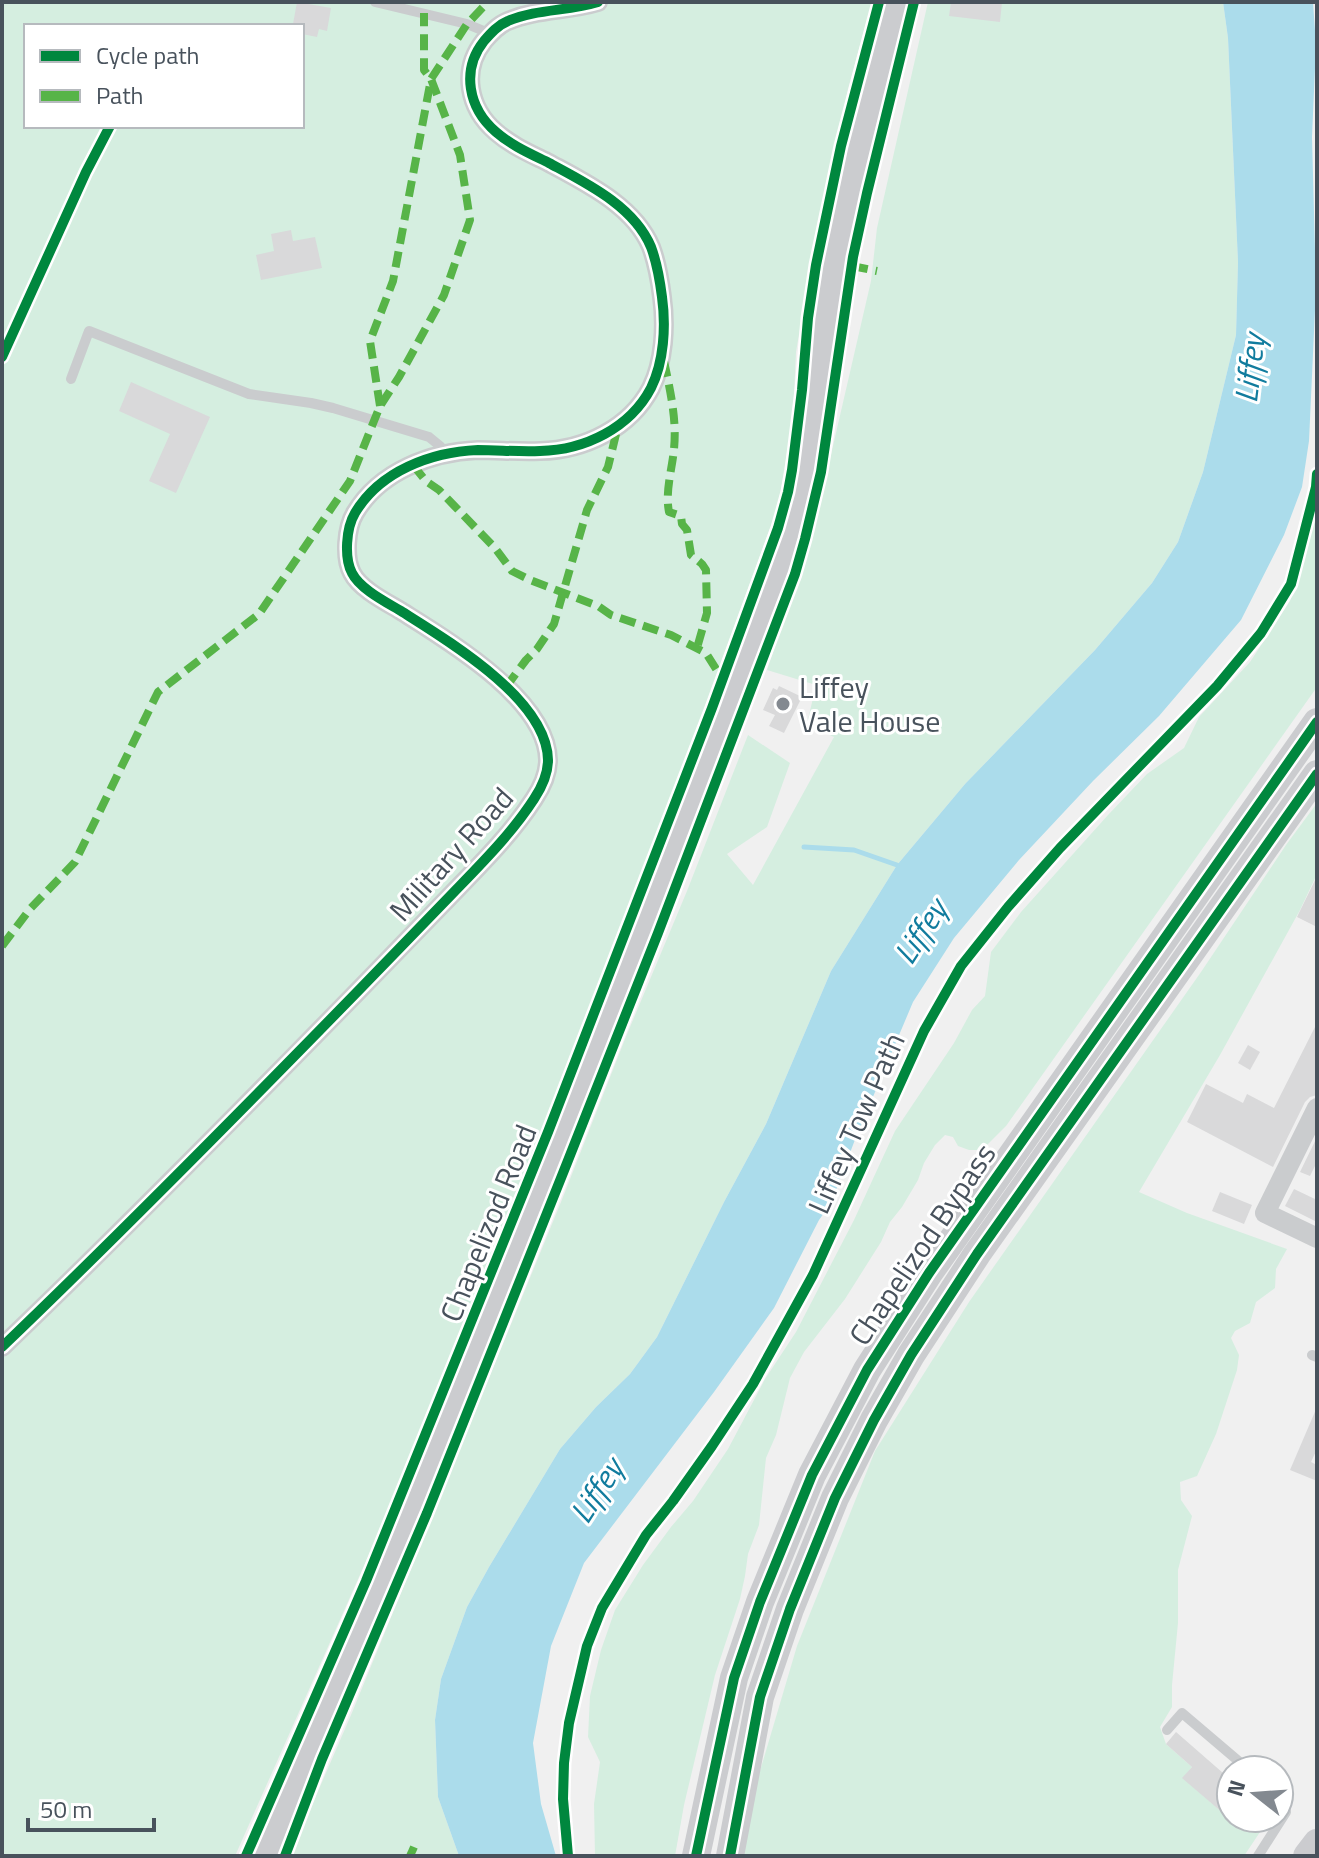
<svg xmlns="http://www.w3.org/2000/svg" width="1319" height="1858" font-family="'Titillium Web',sans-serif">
<rect width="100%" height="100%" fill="#f0f0f0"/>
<!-- green -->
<g fill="#d5eee0" fill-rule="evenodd">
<path d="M2 2H872L848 89 816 236 796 352 793 417 778 506 700 721 590 1011 375 1541 235 1856H2ZM26 26H302V126H26Z"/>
<path d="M928 2H1223L1228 38 1238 262 1236 335 1203 472 1178 542 1152 583 1095 650 965 784 897 865 831 971 766 1124 724 1202 657 1337 630 1374 596 1407 560 1449 489 1567 467 1607 441 1679 435 1720 438 1797 459 1856H290L351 1715 561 1202 625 1039 687 891 748 735 790 763 767 827 727 854 753 885 834 737 807 724 816 685 767 670 812 537 871 281 877 228Z"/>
<path d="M1317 502V687L1006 1126 982 1150H969L958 1146 953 1137 945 1135 935 1145 924 1163 918 1180 902 1207 890 1222 881 1242 845 1299 804 1352 790 1378 776 1435 766 1458 759 1525 748 1554 745 1576 740 1599 715 1675 684 1805 675 1856H595L594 1804 600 1762 588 1737 590 1696 601 1650 615 1610 643 1565 671 1527 693 1501 728 1449 765 1379 796 1332 854 1220 895 1131 954 1043 972 1010 985 996 991 952 1021 912 1108 815 1147 774 1184 748 1199 717 1250 662 1290 601Z"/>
<path d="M1317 803V874L1300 910 1220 1055 1139 1192 1187 1213 1287 1249 1276 1269 1275 1288 1256 1302 1250 1323 1235 1331 1231 1338 1239 1355 1237 1370 1216 1434 1197 1476 1180 1482 1181 1500 1192 1516 1178 1570V1623L1172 1685V1707L1160 1727 1166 1744 1192 1767 1183 1778 1240 1828 1248 1820 1262 1829 1244 1856H742L757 1781 797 1646 875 1451 969 1302 1201 972 1286 845Z"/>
</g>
<!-- water -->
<path fill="#abdceb" d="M1223 2H1313L1316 45 1312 137 1316 288 1309 441 1302 487 1284 535 1241 620 1159 716 1093 781 1019 860 954 938 913 1002 856 1137 831 1203 819 1220 774 1308 714 1392 584 1563 551 1646 533 1743 541 1804 556 1856H459L438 1797 435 1720 441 1679 467 1607 489 1567 560 1449 596 1407 630 1374 657 1337 724 1202 766 1124 831 971 897 865 965 784 1095 650 1152 583 1178 542 1203 472 1236 335 1238 262 1228 38Z"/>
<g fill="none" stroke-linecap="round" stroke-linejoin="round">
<!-- stream -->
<path stroke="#abdceb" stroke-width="5" d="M804 847 854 850 897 865"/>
</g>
<!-- building -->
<g fill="#d9d9da">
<path d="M297 2 331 8 327 31 319 29 317 37 302 34V26L293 24Z"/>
<path d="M951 2H1002L1000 22 949 16Z"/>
<path d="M291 230 293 241 315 237 322 268 261 280 256 255 274 251 271 234Z"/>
<path d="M131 382 210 417 176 493 149 481 170 434 119 411Z"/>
<path d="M779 686 802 697 784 733 769 726 775 715 763 710 773 688 777 690Z"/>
<path d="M1317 876V927L1297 917Z"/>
<path d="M1317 1023V1095L1310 1097 1305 1102 1273 1167 1187 1122 1206 1084 1243 1103 1247 1094 1274 1108Z"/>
<path d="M1248 1045 1260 1052 1250 1070 1238 1063Z"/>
<path d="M1317 1137V1162L1310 1176 1300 1172Z"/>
<path d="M1294 1189 1317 1200V1222L1285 1206Z"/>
<path d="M1220 1192 1252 1205 1244 1224 1212 1211Z"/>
<path d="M1317 1407V1449L1311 1462 1317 1465V1481L1290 1470Z"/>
<path d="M1176 1732 1231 1780V1820L1182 1778 1192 1767 1166 1744Z"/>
</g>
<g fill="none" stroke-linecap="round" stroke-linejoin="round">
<!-- service -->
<g stroke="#caccce" stroke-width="10">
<path d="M375 2 467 24 491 34"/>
<path d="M71 379 89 331 249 394 311 403 333 408 429 437 440 446 445 454"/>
<path d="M1312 1355 1317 1357"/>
<path d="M1167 1730 1182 1713 1249 1770"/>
<path d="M1258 1856 1286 1812 1283 1798 1279 1795"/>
</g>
<!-- minor -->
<g stroke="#caccce" stroke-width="20">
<path d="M1317 1108 1265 1213 1317 1238"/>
<path d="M2 1347C124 1230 242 1110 360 989 391 957 422 925 453 893 482 863 512 833 534 799 542 787 548 775 548 760 547 699 447 640 401 611 386 602 360 589 352 573 344 558 346 528 355 513 380 471 431 452 478 450 499 450 519 452 540 451 585 450 630 428 651 388 664 362 666 326 662 297 660 281 657 263 651 247 634 206 586 183 549 163 531 154 512 146 496 132 468 108 461 70 484 41 491 33 498 25 508 21 536 9 569 11 598 2"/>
</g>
<!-- secondary -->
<g stroke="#cbcccf" stroke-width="28">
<path d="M263 1856 339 1683 599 1040 705 771 785 553 802 496 833 272 855 164 897 2"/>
<path d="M696 1856 734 1678 760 1602 812 1475 867 1370 929 1273 1317 722"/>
<path d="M730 1856 760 1697 790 1609 835 1498 874 1420 911 1355 977 1254 1317 774"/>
<path d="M1307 1856 1317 1843"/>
</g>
<!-- quiet -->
<g stroke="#57b448" stroke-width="8" stroke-dasharray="16 8" stroke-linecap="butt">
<path d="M852 266 877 271"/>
<path d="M664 361C670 390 677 419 674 449 672 470 665 491 669 512L681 516 682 524 687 530 691 555 702 564 706 570 707 613 697 648"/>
<path d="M380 406 370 341 393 281 431 79 467 24 488 2"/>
<path d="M413 465 426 481 439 490 495 548 512 571 530 580 598 606 611 615 671 635 706 653 718 672"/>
<path d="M506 687 526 660 537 649 554 624 587 510 608 467 618 426"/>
<path d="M2 946 30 909 75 862 158 692 259 614 350 481 380 406 399 377 444 295 470 220 460 155 431 79 424 70V13"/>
<path d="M410 1856 414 1847"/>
</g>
<!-- cycleway casing -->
<g stroke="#fff" stroke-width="15">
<g id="cycleway">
<path d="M2 357 86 172 110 126"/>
<path d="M2 1347C124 1230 242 1110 360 989 391 957 422 925 453 893 482 863 512 833 534 799 542 787 548 775 548 760 547 699 447 640 401 611 386 602 360 589 352 573 344 558 346 528 355 513 380 471 431 452 478 450 499 450 519 452 540 451 585 450 630 428 651 388 664 362 666 326 662 297 660 281 657 263 651 247 634 206 586 183 549 163 531 154 512 146 496 132 468 108 461 70 484 41 491 33 498 25 508 21 536 9 569 11 598 2"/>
<path d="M246 1856 366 1581 548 1132 712 708 778 528 788 492 792 470 802 390 808 318 816 265 841 146 879 2"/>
<path d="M285 1856 322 1759 427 1513 567 1163 658 933 795 574 805 539 821 472 853 257 867 193 914 2"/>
<path d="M568 1856 563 1799 564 1763 569 1723 587 1646 602 1608 646 1535 673 1501 712 1446 753 1384 813 1275 924 1031 961 966 1008 907 1060 848 1217 686 1261 633 1291 584 1316 487 1317 474"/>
<path d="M696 1856 734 1678 760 1602 812 1475 867 1370 929 1273 1317 722"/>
<path d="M730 1856 760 1697 790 1609 835 1498 874 1420 911 1355 977 1254 1317 774"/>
</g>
</g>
<!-- cycleway -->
<use href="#cycleway" stroke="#00873e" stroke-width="10"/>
</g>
<!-- markers -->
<circle fill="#838990" stroke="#fff" stroke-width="3" cx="783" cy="704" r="8"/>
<g text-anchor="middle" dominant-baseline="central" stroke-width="6" stroke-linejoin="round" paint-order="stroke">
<!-- poi labels -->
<g font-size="30" fill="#48525c" stroke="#fff" text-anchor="start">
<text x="799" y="687">Liffey<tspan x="799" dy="34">Vale House</tspan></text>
</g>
<!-- street labels -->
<g font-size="30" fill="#48525c" stroke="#fff">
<text transform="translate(451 854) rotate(-48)">Military Road</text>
<text transform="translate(856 1123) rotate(-66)">Liffey Tow Path</text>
<text transform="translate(488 1223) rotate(-68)">Chapelizod Road</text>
<text transform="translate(922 1244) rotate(-56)">Chapelizod Bypass</text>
</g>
<!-- water labels -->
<g font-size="32" font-style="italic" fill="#117c9e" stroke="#fff">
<text transform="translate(1249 368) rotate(-83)">Liffey</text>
<text transform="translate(920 931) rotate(-57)">Liffey</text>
<text transform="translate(596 1490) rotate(-57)">Liffey</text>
</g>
</g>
<!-- border -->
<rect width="1319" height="1858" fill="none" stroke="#48525c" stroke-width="8"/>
<!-- legend -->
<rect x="24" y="24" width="280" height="104" fill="#ffffff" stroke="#b6babe" stroke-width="2"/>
<rect x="40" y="50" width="40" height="12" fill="#00873e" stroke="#b6babe" stroke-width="2"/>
<text x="96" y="64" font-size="24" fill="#48525c">Cycle path</text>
<rect x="40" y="90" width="40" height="12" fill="#57b448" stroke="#b6babe" stroke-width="2"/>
<text x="96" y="104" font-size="24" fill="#48525c">Path</text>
<!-- north arrow -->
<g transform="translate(1255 1794) rotate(287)"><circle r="38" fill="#ffffff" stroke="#b6babe" stroke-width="2"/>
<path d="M0-6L14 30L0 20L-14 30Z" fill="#838990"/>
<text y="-12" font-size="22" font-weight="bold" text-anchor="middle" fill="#48525c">N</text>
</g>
<!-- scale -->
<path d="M28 1818v12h126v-12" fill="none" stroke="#48525c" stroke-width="4"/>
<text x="40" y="1818" font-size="24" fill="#48525c" stroke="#ffffff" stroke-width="6" paint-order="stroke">50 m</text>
</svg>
